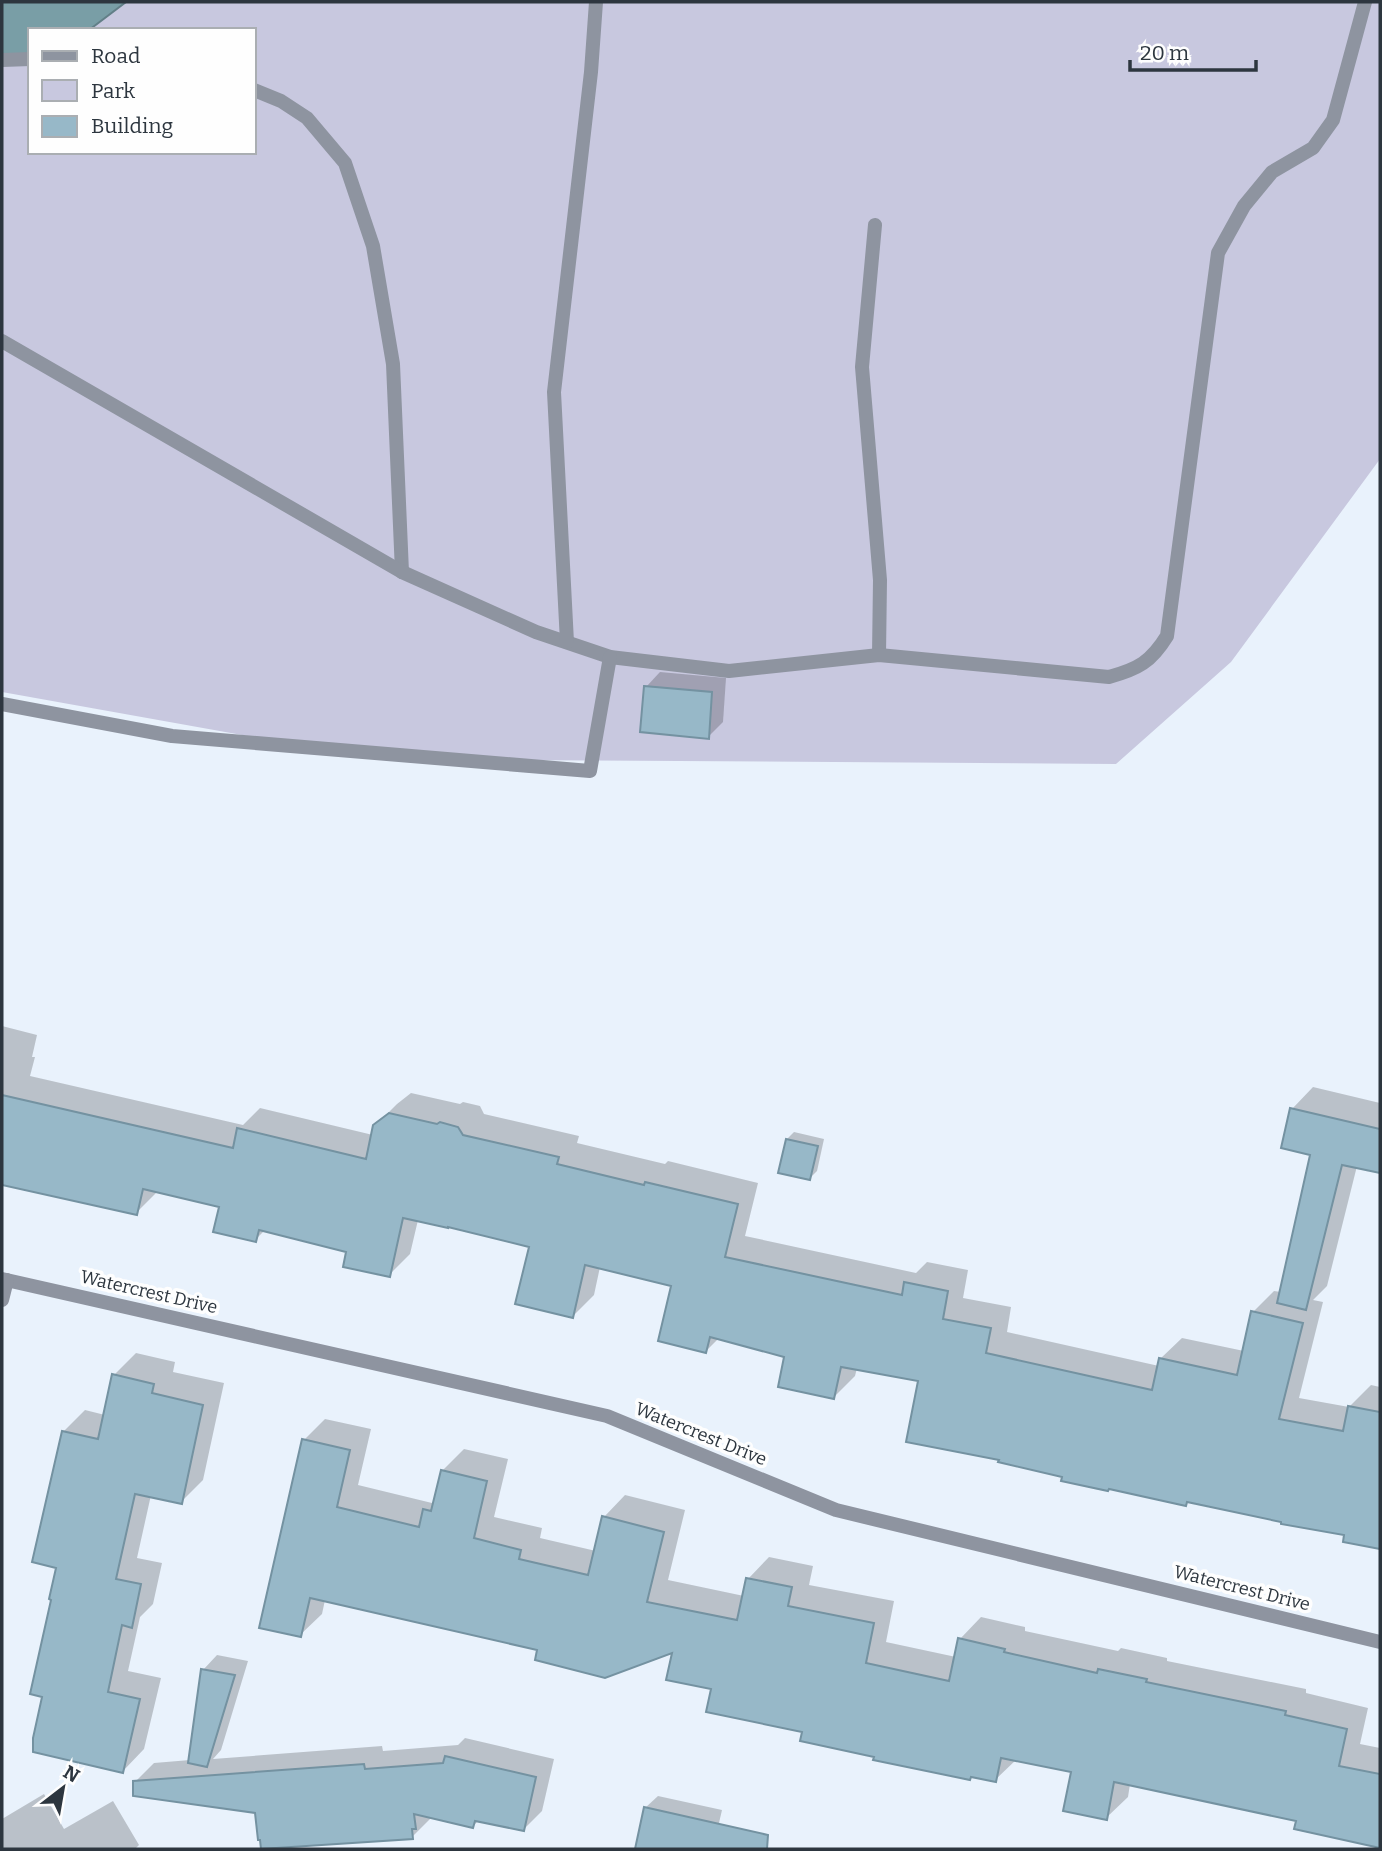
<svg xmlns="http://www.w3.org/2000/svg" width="1382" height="1851" font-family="Bitter,serif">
<rect width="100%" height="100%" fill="#e9f2fc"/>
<!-- green -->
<path fill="#c8c8df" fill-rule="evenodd" d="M2 2H1380V459L1231 662 1116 764 375 759 2 692ZM30 30H254V152H30Z"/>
<!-- water -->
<path fill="#799ea6" stroke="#627f87" stroke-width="2" d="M2 2H126L89 30H30V62L2 55Z"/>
<!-- shadow -->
<g fill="#0003">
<path d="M660 672 726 678 723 722 708 737 646 687Z"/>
<path d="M2 1026 37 1035 32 1057H35L30 1076 243 1125 260 1108 373 1135 375 1126 397 1104 411 1093 460 1104 463 1102 480 1106 484 1114 579 1136 577 1143 665 1164 668 1161 758 1183 745 1236 916 1273 927 1262 968 1270 963 1298 1011 1307 1007 1332 1159 1366 1160 1359 1182 1338 1244 1351 1253 1312 1274 1291 1281 1292 1313 1153 1292 1109 1313 1087 1380 1103V1171L1357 1166 1327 1286 1313 1300 1323 1302 1299 1398 1349 1407 1371 1385 1380 1387V1547L1345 1541 1346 1534 1189 1500 1185 1504 1064 1476 920 1379 857 1368 855 1376 834 1397 786 1356 719 1338 706 1351 673 1285 600 1267 594 1295 573 1316 531 1246 418 1220 410 1254 389 1275 348 1251 265 1230 255 1240 221 1206 158 1191 136 1213 2 1183Z"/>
<path d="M794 1132 824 1139 817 1171 810 1178 787 1139Z"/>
<path d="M136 1353 175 1362 173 1372 224 1383 203 1480 181 1502 151 1495 137 1558 162 1563 153 1604 140 1617 128 1671 161 1678 144 1749 123 1771 32 1750 44 1695 58 1567 63 1432 85 1410 105 1415 114 1375Z"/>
<path d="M325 1419 371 1429 358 1485 432 1503 436 1499 442 1471 464 1449 508 1459 494 1517 542 1528 540 1538 596 1551 604 1517 625 1495 685 1510 668 1580 744 1596 748 1579 769 1557 813 1566 809 1585 894 1601 886 1642 956 1657 960 1639 981 1617 1025 1627V1631L1118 1651 1121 1648 1167 1658V1661L1306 1689V1693L1368 1708 1360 1744 1380 1748V1847L1296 1830 1298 1820 1130 1784 1128 1797 1106 1818 1073 1771 1017 1759 995 1780 972 1776 970 1778 876 1756 804 1730 713 1688 674 1650 539 1649 325 1600 322 1614 300 1635 304 1440Z"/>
<path d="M217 1655 248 1661 221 1750 213 1759 382 1746 383 1751 458 1745 465 1738 554 1759 542 1811 523 1830 479 1820 473 1826 431 1816V1818L412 1837 257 1811 135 1782 154 1763 190 1760 203 1670Z"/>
<path d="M44 1794 64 1829 113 1801 139 1845 135 1849H2V1819Z"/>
<path d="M658 1796 722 1810 713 1849H637L645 1808Z"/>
</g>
<!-- building -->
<g fill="#97b8c8" stroke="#7492a1" stroke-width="2">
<path d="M644 686 712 692 709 739 640 732Z"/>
<path d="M2 1095 233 1148 237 1128 366 1159 373 1125 389 1113 437 1124 440 1122 458 1127 463 1135 559 1157 557 1164 644 1185 645 1182 738 1204 725 1257 902 1295 904 1282 948 1291 943 1319 991 1328 986 1353 1152 1390 1159 1358 1237 1375 1251 1311 1303 1323 1279 1419 1343 1431 1348 1406 1380 1412V1549L1343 1542 1344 1535 1281 1524V1522L1187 1502 1186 1506 1109 1489 1108 1491 1061 1481 1062 1477 998 1462 999 1460 906 1442 918 1381 841 1367 834 1399 778 1387 784 1357 710 1337 706 1353 658 1341 671 1286 585 1265 573 1318 515 1304 529 1247 448 1227V1228L403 1218 390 1277 343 1267 346 1252 259 1230 256 1242 213 1232 219 1207 143 1189 137 1215 2 1185Z"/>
<path d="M1290 1108 1380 1129V1173L1342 1165 1306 1310 1277 1303 1310 1155 1281 1148Z"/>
<path d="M786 1139 818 1146 810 1180 778 1173Z"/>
<path d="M112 1374 154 1384 152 1393 203 1405 182 1504 135 1494 116 1579 141 1584 132 1628 122 1625 108 1692 140 1699 123 1773 33 1752V1738L42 1697 30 1694 51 1600 49 1599 56 1568 32 1562 62 1431 98 1439Z"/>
<path d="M302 1439 350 1450 337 1507 419 1527 423 1509 431 1511 441 1470 487 1481 474 1538 521 1550 519 1559 588 1575 602 1516 664 1532 647 1602 737 1620 746 1578 792 1587 788 1606 874 1623 866 1663 949 1681 958 1638 1005 1649 1004 1652 1097 1673 1098 1669 1147 1679 1146 1682 1286 1711 1285 1715 1347 1729 1339 1766 1380 1774V1848L1294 1829 1296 1821 1114 1782 1107 1820 1063 1811 1071 1772 1001 1758 996 1782 971 1777 970 1780 873 1760 874 1757 800 1741 802 1732 706 1712 711 1689 666 1680 672 1653 605 1678 535 1660 537 1650 310 1598 301 1637 259 1628Z"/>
<path d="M201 1669 235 1675 207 1767 188 1763Z"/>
<path d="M445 1756 536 1777 524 1831 475 1821 473 1828 414 1814 416 1829H412L413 1839 261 1849 260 1840H258L255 1813 133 1796V1781L364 1764 365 1769 443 1763Z"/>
<path d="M644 1807 768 1835 767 1849H635Z"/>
</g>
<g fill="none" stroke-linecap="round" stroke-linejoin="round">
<!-- lane -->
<g stroke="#8e94a0" stroke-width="14">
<path d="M2 60 30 59"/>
<path d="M254 90 281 101 307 118 345 163 373 246 393 364 402 572"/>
<path d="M875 225 862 367 880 580 879 655"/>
<path d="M2 341 402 572 536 632 610 657 729 671 879 655 1109 677C1138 669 1151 662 1167 636L1218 253 1244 206 1272 172 1313 148 1333 120 1365 2"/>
<path d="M567 642 554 392 591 72 596 2"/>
<path d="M2 704 172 736 590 771 610 657"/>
</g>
<!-- street -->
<g stroke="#8e94a0" stroke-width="14">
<path d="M2 1279 607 1416 836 1510 1380 1642"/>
<path d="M2 1300 7 1280"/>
</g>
</g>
<g text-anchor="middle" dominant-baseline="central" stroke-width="7" stroke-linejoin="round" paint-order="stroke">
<!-- street labels -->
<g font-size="18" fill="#2d363f" stroke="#fefefe">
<text transform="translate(149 1292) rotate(13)">Watercrest Drive</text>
<text transform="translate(701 1434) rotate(22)">Watercrest Drive</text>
<text transform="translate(1242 1588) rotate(14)">Watercrest Drive</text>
</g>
</g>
<!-- border -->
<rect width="1382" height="1851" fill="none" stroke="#2d363f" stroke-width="7"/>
<!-- legend -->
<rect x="28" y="28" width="228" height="126" fill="#fefefe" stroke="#aaaeb2" stroke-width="2"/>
<rect x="42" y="51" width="35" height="10" fill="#8e94a0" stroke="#aaaeb2" stroke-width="2"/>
<text x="91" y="63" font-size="21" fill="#2d363f">Road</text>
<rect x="42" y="80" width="35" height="21" fill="#c8c8df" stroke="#aaaeb2" stroke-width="2"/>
<text x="91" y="98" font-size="21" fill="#2d363f">Park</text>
<rect x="42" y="116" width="35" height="21" fill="#97b8c8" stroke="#aaaeb2" stroke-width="2"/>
<text x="91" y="133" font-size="21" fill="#2d363f">Building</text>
<!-- north arrow -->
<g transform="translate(63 1788) rotate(31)" stroke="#fefefe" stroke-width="5" paint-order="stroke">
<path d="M0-5L12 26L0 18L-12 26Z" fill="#2d363f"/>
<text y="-10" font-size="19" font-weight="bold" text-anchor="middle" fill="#2d363f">N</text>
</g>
<!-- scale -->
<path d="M1130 60v10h126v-10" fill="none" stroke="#2d363f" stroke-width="3.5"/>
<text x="1140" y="60" font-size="21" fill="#2d363f" stroke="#fefefe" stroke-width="5" paint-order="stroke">20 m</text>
</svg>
